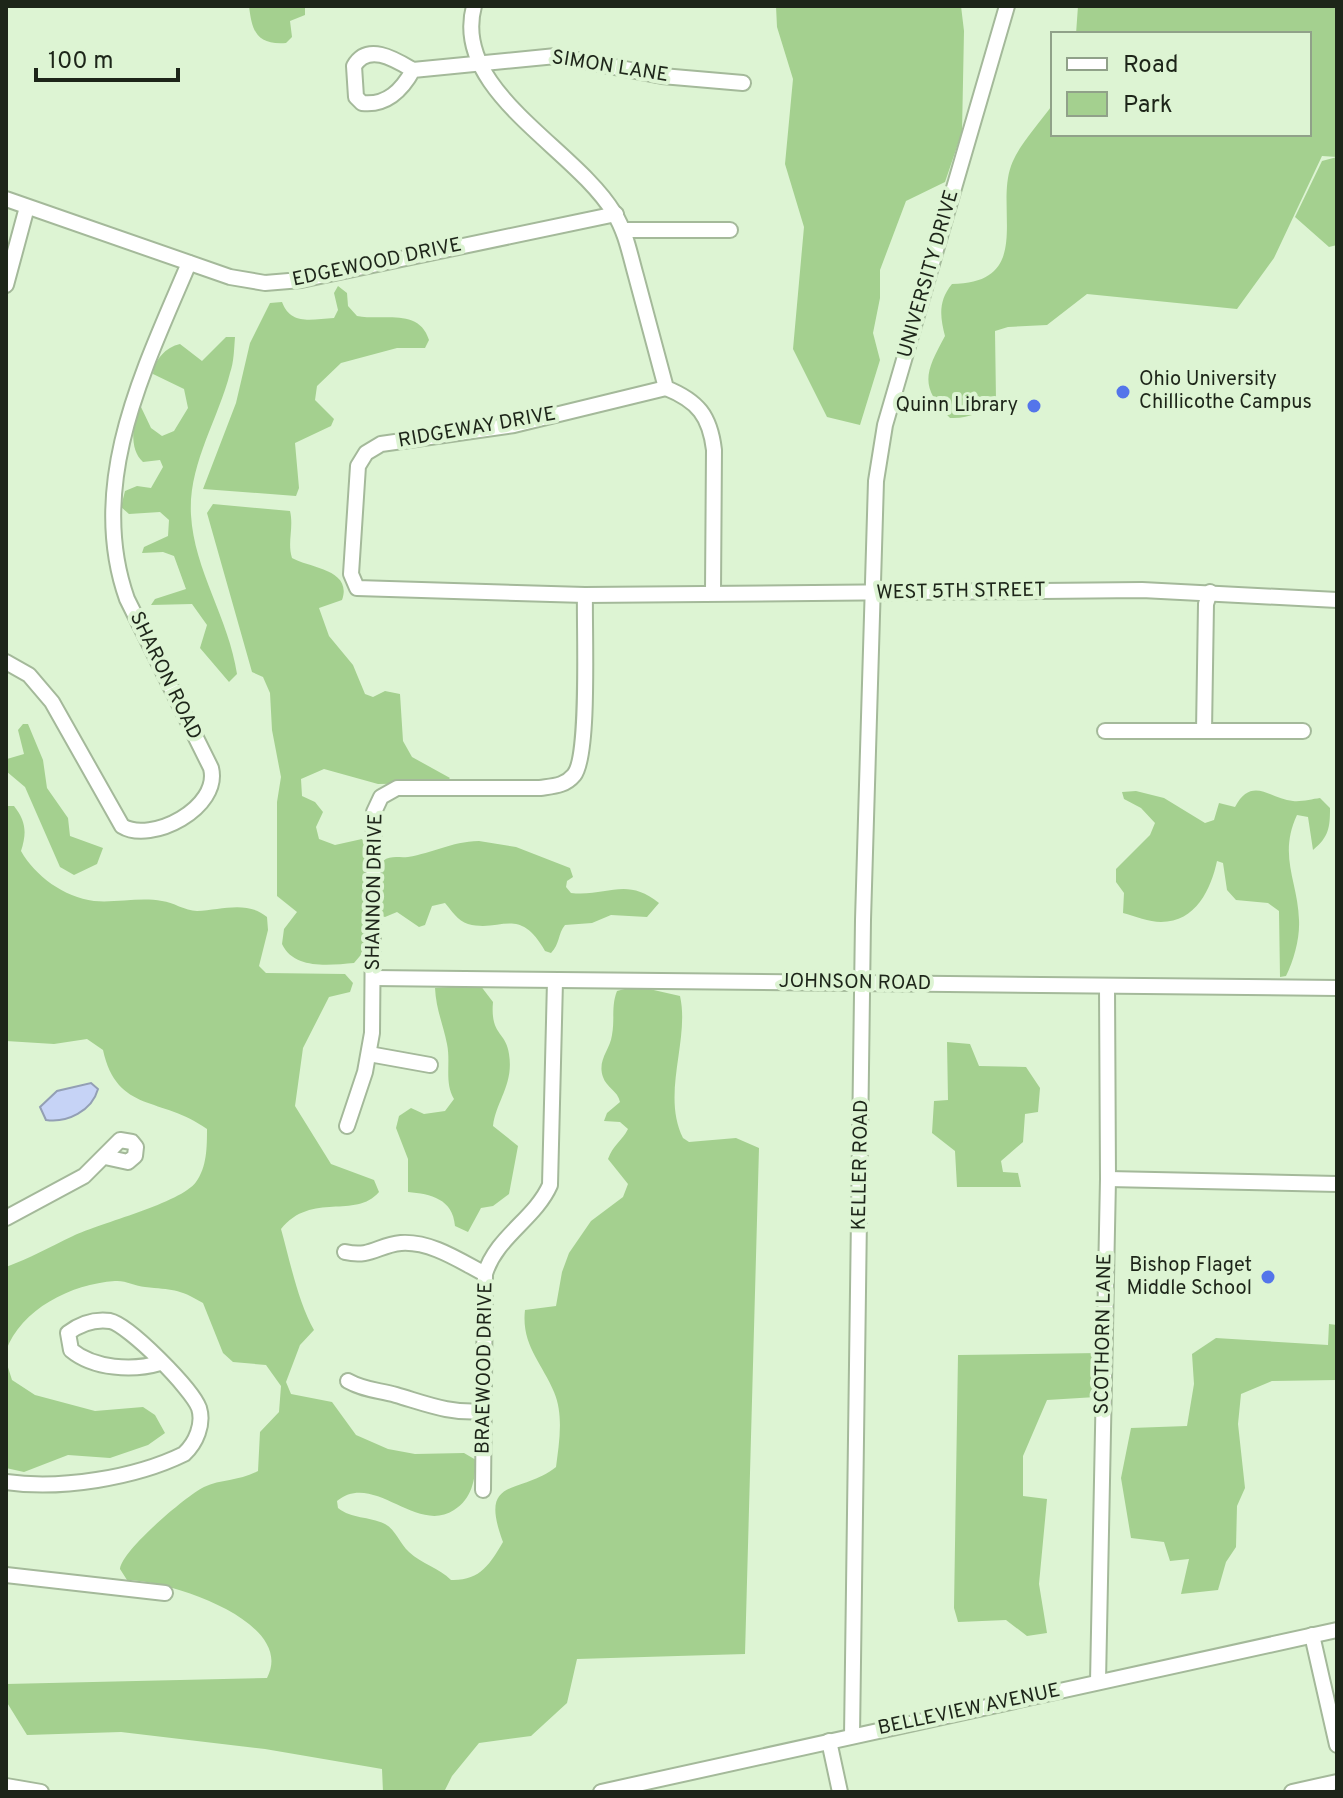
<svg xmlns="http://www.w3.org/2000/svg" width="1343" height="1798" font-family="Overpass,sans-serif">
<rect width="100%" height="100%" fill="#ddf4d3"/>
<!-- green -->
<g fill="#a4d08f">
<path d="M249 6H305V15L290 21 292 37 286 43C257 45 252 32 249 6Z"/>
<path d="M776 6H961L964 31 962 132 945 182 906 201 880 270V298L873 333 880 360 860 425 827 417 793 349 804 227 785 164 793 79 777 27Z"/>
<path d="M1078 6H1337V245L1329 247 1295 217 1322 161 1337 157 1322 156 1274 258 1237 309 1087 294 1047 325 1008 327 995 331 996 400C984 412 968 419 950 418 919 386 925 373 945 336 940 317 938 301 952 284 1034 283 995 211 1011 166 1019 144 1040 123 1053 104V134H1309V34H1076Z"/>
<path d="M338 286 347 293 348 306 357 316C384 321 419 308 429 340L425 348H397L341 363 317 386 315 400 334 419 331 426 295 443 299 488 296 496 203 489 236 403 250 343 270 303 282 302C291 326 312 319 334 318L338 310 334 293Z"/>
<path d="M226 337H235C234 349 234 362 230 373 218 420 188 465 191 515 194 570 229 619 237 674L229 682 200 648 207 625 192 604 151 605 155 599 186 589 174 556 163 552 142 553 144 547 168 536 169 520 160 512 129 514 121 507 125 491 137 486 151 488 163 467 160 460 143 462C129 449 133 426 137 408L141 407 151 428 162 436 174 431 188 408 184 389 153 374C154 360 166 347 180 344L202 361Z"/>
<path d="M213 504 290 511C294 528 287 542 292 558 309 568 353 569 342 600L319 608 329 636 353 665 365 694 373 697 385 691 400 694 403 741 412 757 450 778 445 783 378 784 324 769 301 779 302 796 315 802 323 812 316 827 319 839 335 845 362 839 370 852 364 897 365 950 354 963C330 965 294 970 282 944L284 929 297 912 277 896V802L281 777 272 730 270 693 263 677 252 672 207 513Z"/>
<path d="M23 724H28L43 760 47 788 68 818 70 836 103 848 97 864 74 875 60 867 25 787 6 771 7 759 24 754 18 730Z"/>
<path d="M1136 791 1164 798 1205 823 1214 820 1219 803 1235 807C1252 775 1270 799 1293 801 1301 802 1312 799 1320 798L1330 808C1330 827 1329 837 1313 850L1308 817 1297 815C1278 856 1298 881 1299 920 1300 938 1294 960 1286 976L1280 977 1279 911 1268 903 1236 900 1227 890 1223 863 1217 861C1211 889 1196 922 1161 922 1149 922 1135 916 1123 913L1124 893 1116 882V869L1150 835 1155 823 1141 808 1124 799 1122 792Z"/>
<path d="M6 806H14C26 821 27 833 21 851 35 876 64 897 94 901 116 903 140 897 162 901 173 902 185 911 197 911 221 910 247 900 267 917L268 930 259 966 266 973 345 974 353 983 350 992 329 997 303 1048 295 1106 331 1164 374 1180 379 1192C355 1220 312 1191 281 1229 290 1261 298 1302 314 1330L300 1345 286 1382 291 1394 332 1402 356 1435 388 1449 415 1454 464 1453 476 1460C475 1480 472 1499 454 1510 416 1535 374 1471 337 1501L338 1508C352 1519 368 1516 385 1524 396 1530 400 1544 409 1552 422 1564 439 1568 451 1580 480 1581 490 1564 503 1542 478 1475 519 1496 556 1467 559 1444 564 1415 554 1392 542 1363 521 1345 525 1310L556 1306 562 1272 569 1253 591 1221 623 1197 628 1184 608 1159C613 1145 622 1141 628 1129L620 1122 604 1121 607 1113 620 1102C618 1091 606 1087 603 1077 597 1060 610 1050 612 1035 615 1019 611 1006 617 991L636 986 680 996C690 1040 661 1094 683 1138L689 1142 736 1138 759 1148 745 1654 577 1659 567 1703 531 1736 479 1743 452 1776 444 1792H383L382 1769 265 1749 121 1732 27 1735 6 1701V1684L267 1678C297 1621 167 1580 127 1580L120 1569C122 1550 186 1496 204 1487 221 1479 240 1481 258 1471L260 1432 279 1412 281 1386 266 1365 233 1362 223 1353 203 1303C178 1288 172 1290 145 1287 135 1286 125 1280 115 1281 71 1284 21 1309 6 1351V1267C30 1258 50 1247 73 1236 100 1223 181 1203 196 1182 207 1167 207 1147 207 1129 162 1096 117 1114 103 1050L87 1039 54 1044 6 1041Z"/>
<path d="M479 841 516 847 570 868 573 877 567 881 566 887 571 893C607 897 626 876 659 903L647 917 611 915 592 923 565 925C558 933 560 944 551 953L545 951C519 905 501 933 468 924 458 921 451 910 445 903L432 906 425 925 419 927 397 912 385 917 379 915 383 861C391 855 398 858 408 857 433 853 450 842 479 841Z"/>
<path d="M480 985 493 1002C490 1036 506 1031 509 1054 514 1085 496 1101 493 1126L518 1146 509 1194 493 1206 481 1208 468 1232 455 1226C453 1199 431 1194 408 1192V1159L396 1128 399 1116 411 1108 424 1114 445 1111 454 1099C444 1082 451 1063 447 1044 443 1024 436 1009 435 988Z"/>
<path d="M947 1042 970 1044 979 1066 1026 1067 1040 1088 1038 1112 1025 1114 1023 1142 1001 1161 1003 1172 1018 1173 1021 1187H957L955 1151 932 1133 934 1101 948 1100Z"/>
<path d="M1329 1324 1337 1325V1380L1272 1381 1241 1394 1238 1424 1245 1488 1237 1506 1236 1547 1226 1562 1218 1590 1181 1594 1189 1559 1170 1561 1164 1542 1131 1538 1121 1478 1131 1428 1187 1426 1194 1384 1192 1354 1216 1338 1328 1345Z"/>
<path d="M1098 1353 1096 1397 1047 1400 1023 1456V1496L1047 1499 1039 1584 1047 1633 1027 1636 1006 1620 958 1622 954 1608 958 1355Z"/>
<path d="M6 1361 12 1380 35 1395 95 1411 143 1407 155 1415 165 1433 148 1445 110 1458 68 1455 24 1472 6 1468Z"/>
</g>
<!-- water -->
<path fill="#c6d3f6" stroke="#939fb4" stroke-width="2" d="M91 1083 98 1089C92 1111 67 1123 46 1120L40 1107 57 1091Z"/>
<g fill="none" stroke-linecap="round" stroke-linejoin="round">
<!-- minor casing -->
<g stroke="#a4b99a" stroke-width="18">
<g id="minor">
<path d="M474 6C451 91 574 147 614 213 626 232 630 255 636 276 646 313 656 351 666 388 698 401 710 416 714 450L713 591"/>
<path d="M413 70C402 90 387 106 362 103L356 97 354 66C368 42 396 60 413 70L556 56 662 76 743 83"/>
<path d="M6 199 230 277 265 283 301 280 616 214"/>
<path d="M623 230H730"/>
<path d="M6 285 27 207"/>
<path d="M666 388 514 425 381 444 366 453 358 466 351 574 357 588 585 595 1142 590 1337 600"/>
<path d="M6 662 29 675 52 702 122 826C151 844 221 808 211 768L127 599C86 484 144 369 189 263"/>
<path d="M1105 731H1303"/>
<path d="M1204 731 1206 604 1210 592"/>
<path d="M373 978 1337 988"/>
<path d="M369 1054 430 1065"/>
<path d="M347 1126 365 1072 372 1033 374 812 381 797 397 788H540C553 786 565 786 574 775 590 756 584 626 585 595"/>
<path d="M1108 1179 1337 1184"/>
<path d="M6 1218 84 1176 120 1140 132 1142 136 1147 135 1156 128 1162 105 1157"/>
<path d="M345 1252C371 1258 378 1245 401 1243 431 1241 460 1261 485 1274"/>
<path d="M348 1381C364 1390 378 1390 396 1395 427 1404 450 1414 484 1411"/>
<path d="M6 1482C60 1490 135 1478 184 1454 196 1443 204 1424 199 1408 192 1389 129 1325 110 1321 95 1319 80 1324 68 1333L71 1350C94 1369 133 1371 160 1363"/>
<path d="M483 1490 485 1274C496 1237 535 1219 550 1185L555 981"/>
<path d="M6 1575 165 1593"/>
<path d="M1312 1635 1337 1745"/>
<path d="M1098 1682 1108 1179 1107 986"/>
<path d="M852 1736 863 920 876 481 885 425 1007 6"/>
<path d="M829 1741 840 1792"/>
<path d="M6 1786 41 1792"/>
<path d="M601 1792 1337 1630"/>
<path d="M1292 1792 1337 1782"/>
</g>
</g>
<!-- minor -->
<use href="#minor" stroke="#fff" stroke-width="14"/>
</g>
<!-- markers -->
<g fill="#5475ea" stroke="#ddf4d3" stroke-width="3">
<circle cx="1123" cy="392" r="8"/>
<circle cx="1034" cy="406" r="8"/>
<circle cx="1268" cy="1277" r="8"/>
</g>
<g text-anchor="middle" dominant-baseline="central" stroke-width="8" stroke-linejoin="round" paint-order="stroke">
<!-- street labels -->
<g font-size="20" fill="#1d2519" stroke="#ddf4d3">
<text transform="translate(610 67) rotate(9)">SIMON LANE</text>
<text transform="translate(377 263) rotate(-12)">EDGEWOOD DRIVE</text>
<text transform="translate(929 274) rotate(-74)">UNIVERSITY DRIVE</text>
<text transform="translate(477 428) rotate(-10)">RIDGEWAY DRIVE</text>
<text transform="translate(961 592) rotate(-1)">WEST 5TH STREET</text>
<text transform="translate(165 676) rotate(64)">SHARON ROAD</text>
<text transform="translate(375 892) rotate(-89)">SHANNON DRIVE</text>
<text transform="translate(855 983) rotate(1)">JOHNSON ROAD</text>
<text transform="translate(861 1165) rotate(-89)">KELLER ROAD</text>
<text transform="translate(1104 1334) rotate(-89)">SCOTHORN LANE</text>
<text transform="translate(485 1368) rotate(-89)">BRAEWOOD DRIVE</text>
<text transform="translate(969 1710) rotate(-12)">BELLEVIEW AVENUE</text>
</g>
<!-- poi labels -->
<g font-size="20" fill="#1d2519" stroke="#ddf4d3" text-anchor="end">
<text x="1139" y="380" text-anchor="start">Ohio University<tspan x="1139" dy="23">Chillicothe Campus</tspan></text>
<text x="1018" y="406">Quinn Library</text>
<text x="1252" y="1266">Bishop Flaget<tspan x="1252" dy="23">Middle School</tspan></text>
</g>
</g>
<!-- border -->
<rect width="1343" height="1798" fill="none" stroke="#1d2519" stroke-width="16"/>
<!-- legend -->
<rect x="1051" y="32" width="260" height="104" fill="#ddf4d3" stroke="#90a189" stroke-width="2"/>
<rect x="1067" y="58" width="40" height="12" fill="#ffffff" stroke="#90a189" stroke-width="2"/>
<text x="1123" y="72" font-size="24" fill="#1d2519">Road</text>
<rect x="1067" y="92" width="40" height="24" fill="#a4d08f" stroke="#90a189" stroke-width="2"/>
<text x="1123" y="112" font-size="24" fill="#1d2519">Park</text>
<!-- scale -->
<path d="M36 68v12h142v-12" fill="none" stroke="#1d2519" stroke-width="4"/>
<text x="48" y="68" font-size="24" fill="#1d2519" stroke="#ddf4d3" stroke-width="6" paint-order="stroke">100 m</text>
</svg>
